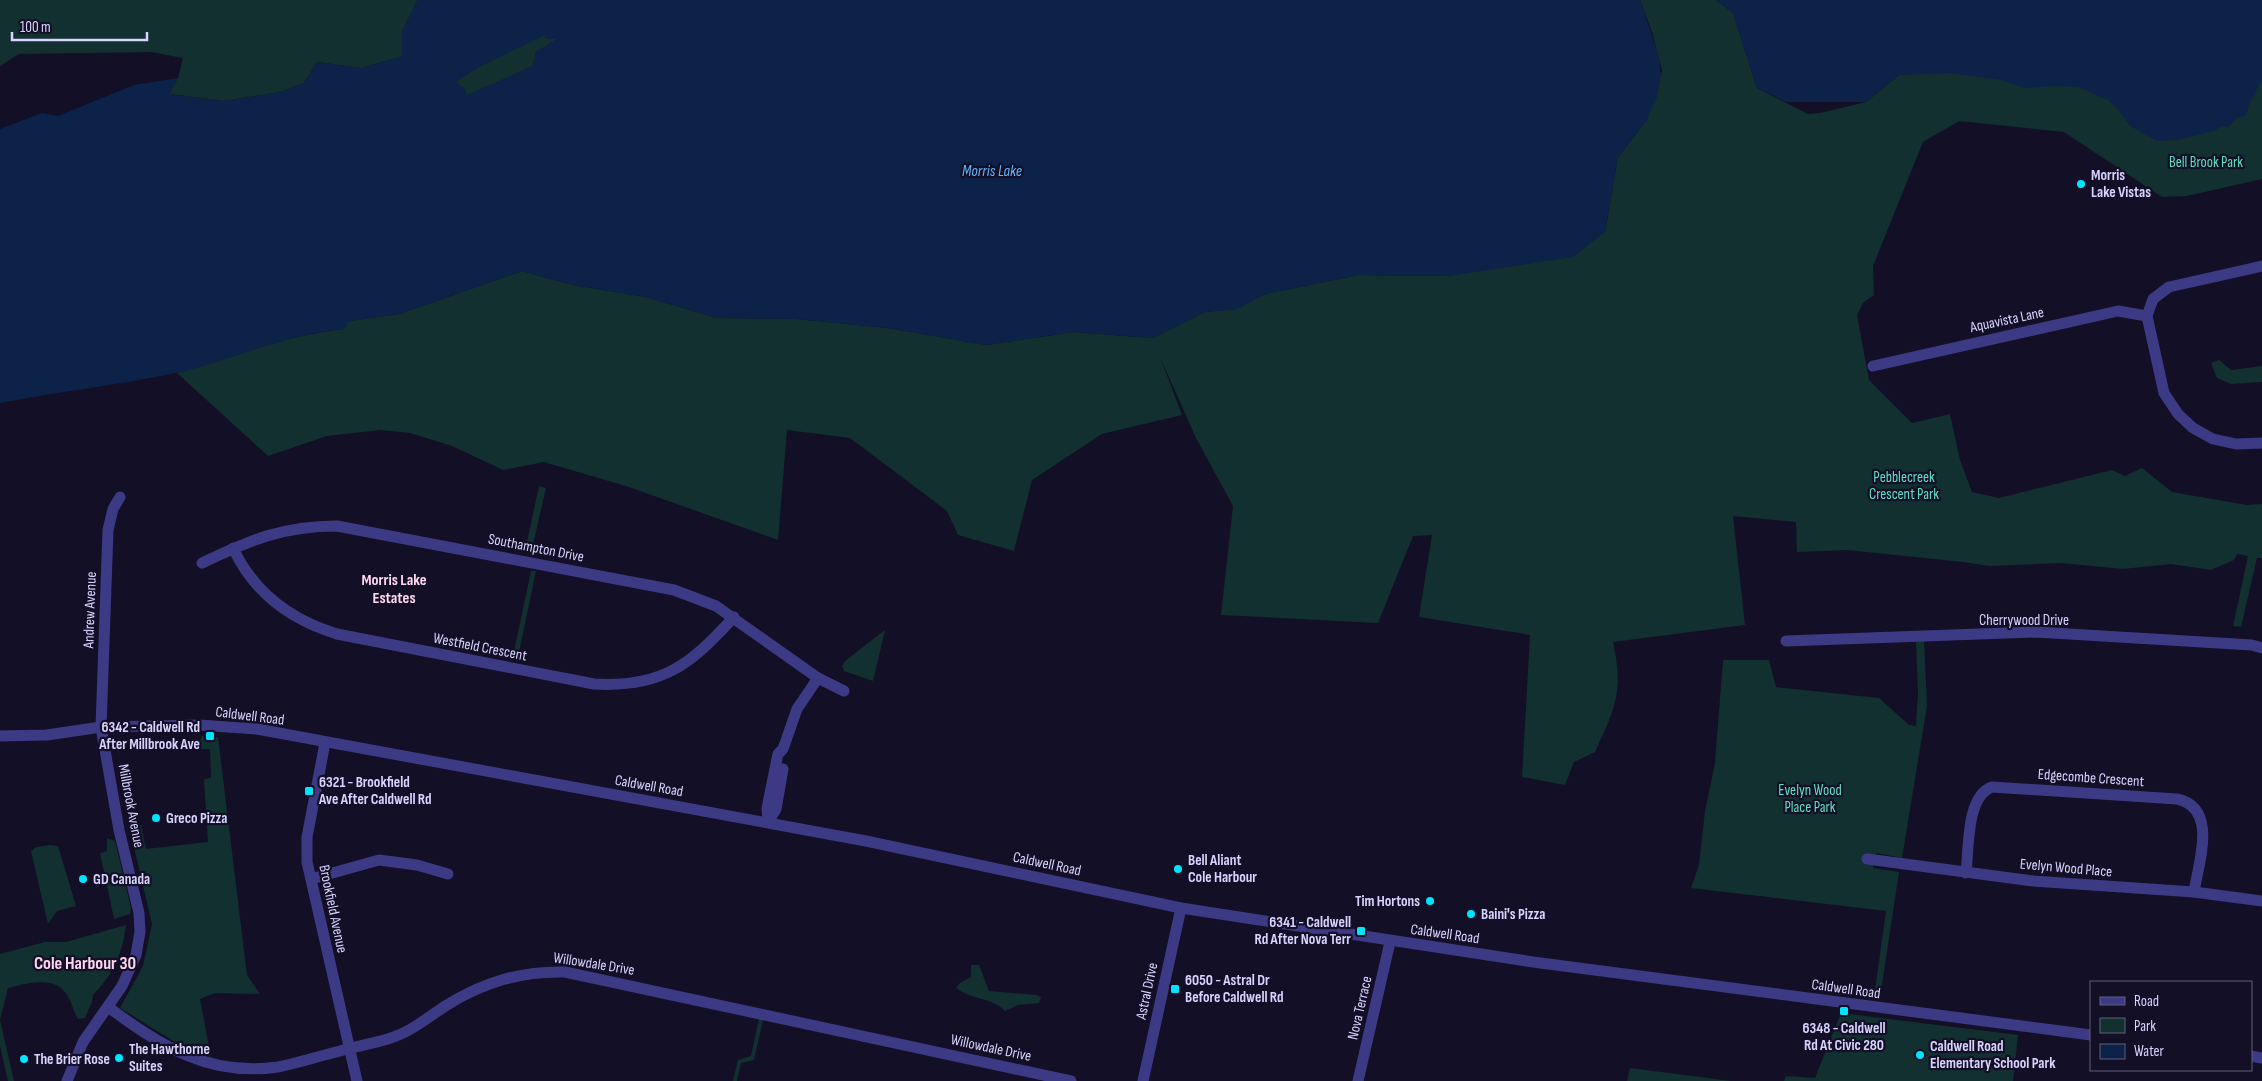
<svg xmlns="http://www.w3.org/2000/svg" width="2262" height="1081" font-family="'Sofia Sans Condensed',sans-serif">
<rect width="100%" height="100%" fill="#130f26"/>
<!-- green -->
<g fill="#12302f">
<path d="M0 0H418L402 32 403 56 361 68 317 62 304 83 281 92 223 101 169 94 178 78 183 58 151 52 19 54 0 66Z"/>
<path d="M1640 0H1716L1733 13 1757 88 1808 114 1820 113 1866 102 1899 75 1947 70 2262 69V179L2187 196 2162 197 2064 132 1959 121 1923 142 1873 266 1874 295 1863 303 1857 315 1869 380 1912 423 1950 414 1960 460 1972 492 1999 498 2112 470 2125 476 2142 468 2172 492 2247 505 2262 504V558H2257L2241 627 2233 626 2248 556 2237 554 2234 560 2211 570 2171 564 2123 569 2061 563 1989 566 1963 562 1847 550 1797 552 1796 522 1733 516 1745 625 1613 642C1624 692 1615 708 1595 752L1574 762 1565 785 1522 777 1530 635 1419 617 1432 535 1413 536 1378 623 1221 615 1233 506 1196 438 1160 357 1182 415 1102 434 1032 480 1014 551 958 535 947 511 850 438 787 430 778 540 629 487 544 462 503 470 452 446 410 433 381 430 327 436 268 456 177 373C231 357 287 335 344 329L349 321 399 314 522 271 573 285 646 297 717 318 797 319 888 328 986 345 1074 332 1152 338 1205 312 1236 309 1265 294 1358 275 1449 276 1605 232 1618 157 1646 121 1662 71 1652 32Z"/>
<path d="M544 35 558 39 536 52 533 66 467 96 456 81 482 65Z"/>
<path d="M2219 360 2231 370 2262 366V382L2231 384 2217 378 2211 363Z"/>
<path d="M539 486 546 488 531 553 525 551Z"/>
<path d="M531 571H536L518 657 513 656Z"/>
<path d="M885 630 873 681 844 671 842 666 845 661Z"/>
<path d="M1924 640 1927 706 1902 858 1876 853 1873 868 1899 872 1881 991 1875 990 1886 911 1691 888 1699 865 1705 811 1715 763 1723 660H1769L1776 687 1879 698 1909 725 1916 726 1918 694 1916 641Z"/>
<path d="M201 736 218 737 247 975 260 994 215 993 200 999 211 1057 183 1047 120 1008 143 966 152 924 129 826 141 825 146 849 208 842 204 779 211 778 210 749H200Z"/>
<path d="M107 838 115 841 131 908 130 914 114 919 100 853 107 851Z"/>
<path d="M50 845 58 846 76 906 57 911 48 924 31 851 36 847Z"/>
<path d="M126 925C122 955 114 973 93 995L92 1002 85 1018 78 1019C73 1011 71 998 64 991 51 976 24 984 8 988L0 1020 14 1081H8L0 1046V954L45 942H66Z"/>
<path d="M971 965H979L989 991 1037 995 1041 997 1039 1003 1018 1005 1005 1011C992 997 971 1000 956 988L960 983 971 977Z"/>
<path d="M1841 1013 2018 1035 2013 1081H1784L1786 1076 1815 1078Z"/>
<path d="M759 1019 763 1020 754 1060 741 1063 737 1081H733L738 1060 751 1056Z"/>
<path d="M1630 1068 1731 1081H1627Z"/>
</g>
<!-- water -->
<g fill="#0c2248" fill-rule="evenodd">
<path d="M418 0H1640L1658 53 1661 75 1657 97 1646 121 1618 157 1605 232 1573 257 1449 276 1358 275 1265 294 1237 309 1205 312 1152 338 1074 332 986 345 888 328 797 319 717 318 646 297 573 285 522 271 399 314 350 321 344 329C286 334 233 360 176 373 118 385 58 392 0 403V129L42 113 58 116 134 85 178 78 169 94 223 101 281 92 304 83 317 62 361 68 402 56V32ZM544 36 547 39H557L536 52 533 66 467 95 464 87 458 85 457 81 482 65Z"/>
<path d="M1716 0H2262V79L2248 107 2247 115 2237 118 2228 127 2222 126 2214 131 2177 140 2157 141 2130 126 2117 108 2108 100 2078 87 2052 86 2024 88 2002 80 1948 73 1899 75 1866 102H1786L1757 88 1733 13Z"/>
</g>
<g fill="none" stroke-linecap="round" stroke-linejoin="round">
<!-- minor -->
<g stroke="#3d3a85" stroke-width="11">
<path d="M2262 266 2169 287 2153 299 2147 316 2164 393 2178 414 2193 428 2213 439 2236 444 2262 443"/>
<path d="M1873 366 2118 311 2147 316"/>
<path d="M233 548C254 593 291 620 337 634L594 684C662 688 690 665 734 617"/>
<path d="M202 563C251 540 282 526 337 526L674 590 716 606 818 678 844 691"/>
<path d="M1786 641 2036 632 2252 645 2262 648"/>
<path d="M0 736 47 735 101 727 199 725 257 729 866 841 1181 908 1533 962 2091 1035"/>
<path d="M325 743 307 837V862L357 1081"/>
<path d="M768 822 767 808 778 754 783 749 797 709 818 678"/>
<path d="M768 822 776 809 783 769"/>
<path d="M1867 859 2033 881 2194 892 2262 901"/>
<path d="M1966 873C1969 849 1966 796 1992 787L2177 799C2219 808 2198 864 2194 892"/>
<path d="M311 879 379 860 417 865 448 874"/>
<path d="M108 1007C161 1046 209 1077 278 1067 299 1063 319 1056 340 1051 363 1044 388 1042 409 1030 422 1023 434 1013 447 1005 484 982 521 971 565 972L1071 1081"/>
<path d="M2251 1056 2262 1058"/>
<path d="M67 1081 83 1042 122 986 136 955 140 932 139 913 119 830 101 727 108 530 113 509 120 497"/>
<path d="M1143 1081 1181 908"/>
<path d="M1358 1081 1390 942"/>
</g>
</g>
<!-- markers -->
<g fill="#00e5ff" stroke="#130f26" stroke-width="2">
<circle cx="2081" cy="184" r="5"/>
<rect x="205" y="731" width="10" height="10" rx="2.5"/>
<rect x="304" y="786" width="10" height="10" rx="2.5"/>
<circle cx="156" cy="818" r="5"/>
<circle cx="1178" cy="869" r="5"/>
<circle cx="83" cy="879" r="5"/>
<circle cx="1430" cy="901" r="5"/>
<circle cx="1471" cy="914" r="5"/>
<rect x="1356" y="926" width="10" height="10" rx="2.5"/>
<rect x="1170" y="984" width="10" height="10" rx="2.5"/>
<rect x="1839" y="1006" width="10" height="10" rx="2.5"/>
<circle cx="1920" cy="1055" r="5"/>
<circle cx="119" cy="1058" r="5"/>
<circle cx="24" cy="1059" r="5"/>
</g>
<g text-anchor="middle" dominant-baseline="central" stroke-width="4.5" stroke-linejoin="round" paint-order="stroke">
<!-- park labels -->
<g font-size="15" fill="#5fe0c0" stroke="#130f26">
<text x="2206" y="162">Bell Brook Park</text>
<text x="1904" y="477">Pebblecreek<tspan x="1904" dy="17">Crescent Park</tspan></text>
<text x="1810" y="790">Evelyn Wood<tspan x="1810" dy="17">Place Park</tspan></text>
</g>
<!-- poi labels -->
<g font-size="15" font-weight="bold" fill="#d9d4ff" stroke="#130f26" text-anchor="start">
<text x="2091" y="175">Morris<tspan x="2091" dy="17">Lake Vistas</tspan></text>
<text x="200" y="727" text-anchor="end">6342 - Caldwell Rd<tspan x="200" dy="17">After Millbrook Ave</tspan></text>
<text x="319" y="782">6321 - Brookfield<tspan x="319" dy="17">Ave After Caldwell Rd</tspan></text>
<text x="166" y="818">Greco Pizza</text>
<text x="1188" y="860">Bell Aliant<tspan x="1188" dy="17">Cole Harbour</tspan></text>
<text x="93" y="879">GD Canada</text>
<text x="1420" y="901" text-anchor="end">Tim Hortons</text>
<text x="1481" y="914">Baini's Pizza</text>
<text x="1351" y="922" text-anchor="end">6341 - Caldwell<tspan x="1351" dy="17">Rd After Nova Terr</tspan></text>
<text x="1185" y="980">6050 - Astral Dr<tspan x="1185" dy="17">Before Caldwell Rd</tspan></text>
<text x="1844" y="1028" text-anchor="middle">6348 - Caldwell<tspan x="1844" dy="17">Rd At Civic 280</tspan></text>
<text x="1930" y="1046">Caldwell Road<tspan x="1930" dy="17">Elementary School Park</tspan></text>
<text x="129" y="1049">The Hawthorne<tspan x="129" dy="17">Suites</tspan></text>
<text x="34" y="1059">The Brier Rose</text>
</g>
<!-- street labels -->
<g font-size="15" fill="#d9d4ff" stroke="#130f26">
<text transform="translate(2007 320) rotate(-12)">Aquavista Lane</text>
<text transform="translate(536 548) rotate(11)">Southampton Drive</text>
<text transform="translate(90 610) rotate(-88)">Andrew Avenue</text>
<text x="2024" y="620">Cherrywood Drive</text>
<text transform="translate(480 647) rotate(11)">Westfield Crescent</text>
<text transform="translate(250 716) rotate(7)">Caldwell Road</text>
<text transform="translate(2091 778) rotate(4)">Edgecombe Crescent</text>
<text transform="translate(649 786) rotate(10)">Caldwell Road</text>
<text transform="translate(131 806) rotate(79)">Millbrook Avenue</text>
<text transform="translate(1047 864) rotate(12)">Caldwell Road</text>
<text transform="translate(2066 868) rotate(5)">Evelyn Wood Place</text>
<text transform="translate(333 909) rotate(78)">Brookfield Avenue</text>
<text transform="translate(1445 934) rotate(8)">Caldwell Road</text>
<text transform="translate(594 964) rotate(9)">Willowdale Drive</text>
<text transform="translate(1846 989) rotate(8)">Caldwell Road</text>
<text transform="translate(1147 991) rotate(-78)">Astral Drive</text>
<text transform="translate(1360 1008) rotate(-77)">Nova Terrace</text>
<text transform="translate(991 1048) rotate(12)">Willowdale Drive</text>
</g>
<!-- water labels -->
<g font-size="16" font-style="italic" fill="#62b6ff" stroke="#130f26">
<text x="992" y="171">Morris Lake</text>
</g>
<!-- neighbourhood labels -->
<g font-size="16" font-weight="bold" fill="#ffd6f0" stroke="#130f26">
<text x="394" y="580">Morris Lake<tspan x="394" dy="18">Estates</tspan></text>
</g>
<!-- quarter labels -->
<g font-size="18" font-weight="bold" fill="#ffd6f0" stroke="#130f26">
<text x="85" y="963">Cole Harbour 30</text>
</g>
</g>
<!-- legend -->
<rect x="2090" y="981" width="162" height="90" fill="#130f26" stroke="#625e7d"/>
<rect x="2100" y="997" width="25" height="8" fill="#3d3a85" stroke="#625e7d"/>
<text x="2134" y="1006" font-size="15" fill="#d9d4ff">Road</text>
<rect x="2100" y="1018" width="25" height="15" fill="#12302f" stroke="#625e7d"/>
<text x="2134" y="1031" font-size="15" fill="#d9d4ff">Park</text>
<rect x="2100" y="1044" width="25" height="15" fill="#0c2248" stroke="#625e7d"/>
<text x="2134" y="1056" font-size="15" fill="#d9d4ff">Water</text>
<!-- scale -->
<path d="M12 32v8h135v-8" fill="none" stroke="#d9d4ff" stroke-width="2.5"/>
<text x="20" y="32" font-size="15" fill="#d9d4ff" stroke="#130f26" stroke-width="4" paint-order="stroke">100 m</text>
</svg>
